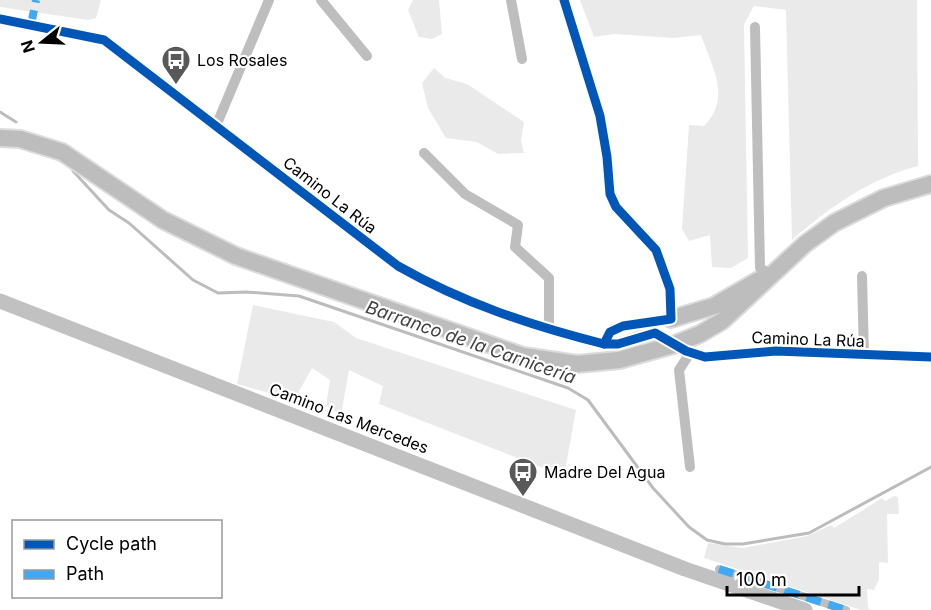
<svg xmlns="http://www.w3.org/2000/svg" width="931" height="610" font-family="Inter,sans-serif">
<rect width="100%" height="100%" fill="#fff"/>
<!-- green -->
<g fill="#eaeaea">
<path d="M0 0H101L96 18 88 20 0 7Z"/>
<path d="M413 0H439L442 34 432 39 419 37 408 10Z"/>
<path d="M580 0H917L918 166C869 179 830 207 792 240L786 10 754 6 744 24 748 258 731 268 712 267 710 235 689 241 682 229 689 125 704 126C732 98 712 67 701 35L674 38 614 34 594 37Z"/>
<path d="M434 68 445 78 467 84 524 122 521 141 524 153 498 154 477 142 446 138 428 108 422 83Z"/>
<path d="M253 305 334 322 356 338 576 410 564 476 379 404 383 386 349 370 341 415 326 406 330 380 312 368 294 400 237 384Z"/>
<path d="M894 496 898 497 899 514H887L888 563 879 562V579L874 590 867 589 868 609 873 610H861L704 558 708 543 743 548 807 536 831 525 834 528 882 498 885 501Z"/>
</g>
<g fill="none" stroke-linecap="round" stroke-linejoin="round">
<!-- stream -->
<g stroke="#bcbcbc" stroke-width="3">
<path d="M0 112 16 122"/>
<path d="M73 171 109 210 129 223 193 280 218 293 246 292 299 296 568 388 588 400 653 488 689 527 707 540 725 544H743L809 533 931 467"/>
</g>
<!-- primary casing -->
<g stroke="#dbdbdb" stroke-width="20">
<g id="primary">
<path d="M0 138 20 139 62 152 163 220 236 256 523 356 577 364 619 360 673 345 700 334 722 321 805 244 834 223 884 198 931 184"/>
<path d="M671 319 714 306 759 280"/>
</g>
</g>
<!-- pedestrian -->
<path stroke="#bebebe" stroke-width="8" d="M719 569 846 610"/>
<!-- minor -->
<g stroke="#bebebe" stroke-width="10">
<path d="M321 0 367 56"/>
<path d="M511 0 522 59"/>
<path d="M564 0 600 116 607 157 610 194 616 207 656 250 670 289 671 319 623 326 610 332 604 344"/>
<path d="M0 19 104 40 398 266C450 295 503 317 560 332 575 336 590 342 605 344 626 345 643 328 663 336"/>
<path d="M755 27 760 268 771 275"/>
<path d="M216 126 269 0"/>
<path d="M424 153 465 194 518 225 515 247 549 278V329"/>
<path d="M862 276 864 356"/>
<path d="M686 351 705 357 776 351 931 357"/>
<path d="M690 467 679 370 690 353"/>
</g>
<!-- secondary -->
<path stroke="#c1c1c1" stroke-width="15" d="M0 301 685 569 805 610"/>
<!-- primary -->
<use href="#primary" stroke="#bdbdbd" stroke-width="16"/>
<!-- quiet -->
<g stroke="#3fa9f5" stroke-width="8" stroke-dasharray="15 8" stroke-linecap="butt">
<path d="M31 25 36 0"/>
<path d="M719 569 846 610"/>
</g>
<!-- cycleway casing -->
<g stroke="#fff" stroke-width="13">
<g id="cycleway">
<path d="M564 0 600 116 607 157 610 194 616 207 656 250 670 289 671 319 623 326 610 332 604 344"/>
<path d="M0 19 104 40 398 266C463 303 532 326 604 344H618L655 333 686 351 705 357 776 351 931 357"/>
</g>
</g>
<!-- cycleway -->
<use href="#cycleway" stroke="#0057b8" stroke-width="9"/>
</g>
<!-- icons -->
<defs>
<g id="bus-pin" transform="scale(1.5)"><path d="M0 17L-7.5 6A9.5 9.5 0 1 1 7.5 6Z" fill="#595959" stroke="#fff"/><path d="M-5-6H5V4H4V6H2V4H-2V6H-4V4H-5ZM-3.5-4V0h7V-4ZM-3.5 1.2v1.5H-2V1.2ZM2 1.2v1.5H3.5V1.2Z" fill="#fff"/></g>
</defs>
<g fill-rule="evenodd">
<use href="#bus-pin" x="176" y="60"/>
<use href="#bus-pin" x="523" y="472"/>
</g>
<g text-anchor="middle" dominant-baseline="central" stroke-width="4.5" stroke-linejoin="round" paint-order="stroke">
<!-- poi labels -->
<g font-size="16" fill="#000" stroke="#fff" text-anchor="start">
<text x="197" y="60">Los Rosales</text>
<text x="544" y="472">Madre Del Agua</text>
</g>
<!-- street labels -->
<g font-size="16" fill="#000" stroke="#fff">
<text transform="translate(330 195) rotate(38)">Camino La Rúa</text>
<text transform="translate(808 339) rotate(2)">Camino La Rúa</text>
<text transform="translate(349 418) rotate(21)">Camino Las Mercedes</text>
</g>
<!-- water labels -->
<g font-size="18" font-style="italic" fill="#404040" stroke="#fff">
<text transform="translate(471 342) rotate(19)">Barranco de la Carnicería</text>
</g>
</g>
<!-- legend -->
<rect x="12" y="520" width="210" height="78" fill="#ffffff" stroke="#999999" stroke-width="1.5"/>
<rect x="24" y="540" width="30" height="9" fill="#0057b8" stroke="#999999" stroke-width="1.5"/>
<text x="66" y="550" font-size="18" fill="#000000">Cycle path</text>
<rect x="24" y="570" width="30" height="9" fill="#3fa9f5" stroke="#999999" stroke-width="1.5"/>
<text x="66" y="580" font-size="18" fill="#000000">Path</text>
<!-- north arrow -->
<g transform="translate(42 42) rotate(252)" stroke="#ffffff" stroke-width="4.5" paint-order="stroke">
<path d="M0-4.5L10 22L0 15L-10 22Z" fill="#000000"/>
<text y="-9" font-size="16" font-weight="bold" text-anchor="middle" fill="#000000">N</text>
</g>
<!-- scale -->
<path d="M727 586v9h132v-9" fill="none" stroke="#000000" stroke-width="3"/>
<text x="736" y="586" font-size="18" fill="#000000" stroke="#ffffff" stroke-width="4.5" paint-order="stroke">100 m</text>
</svg>
